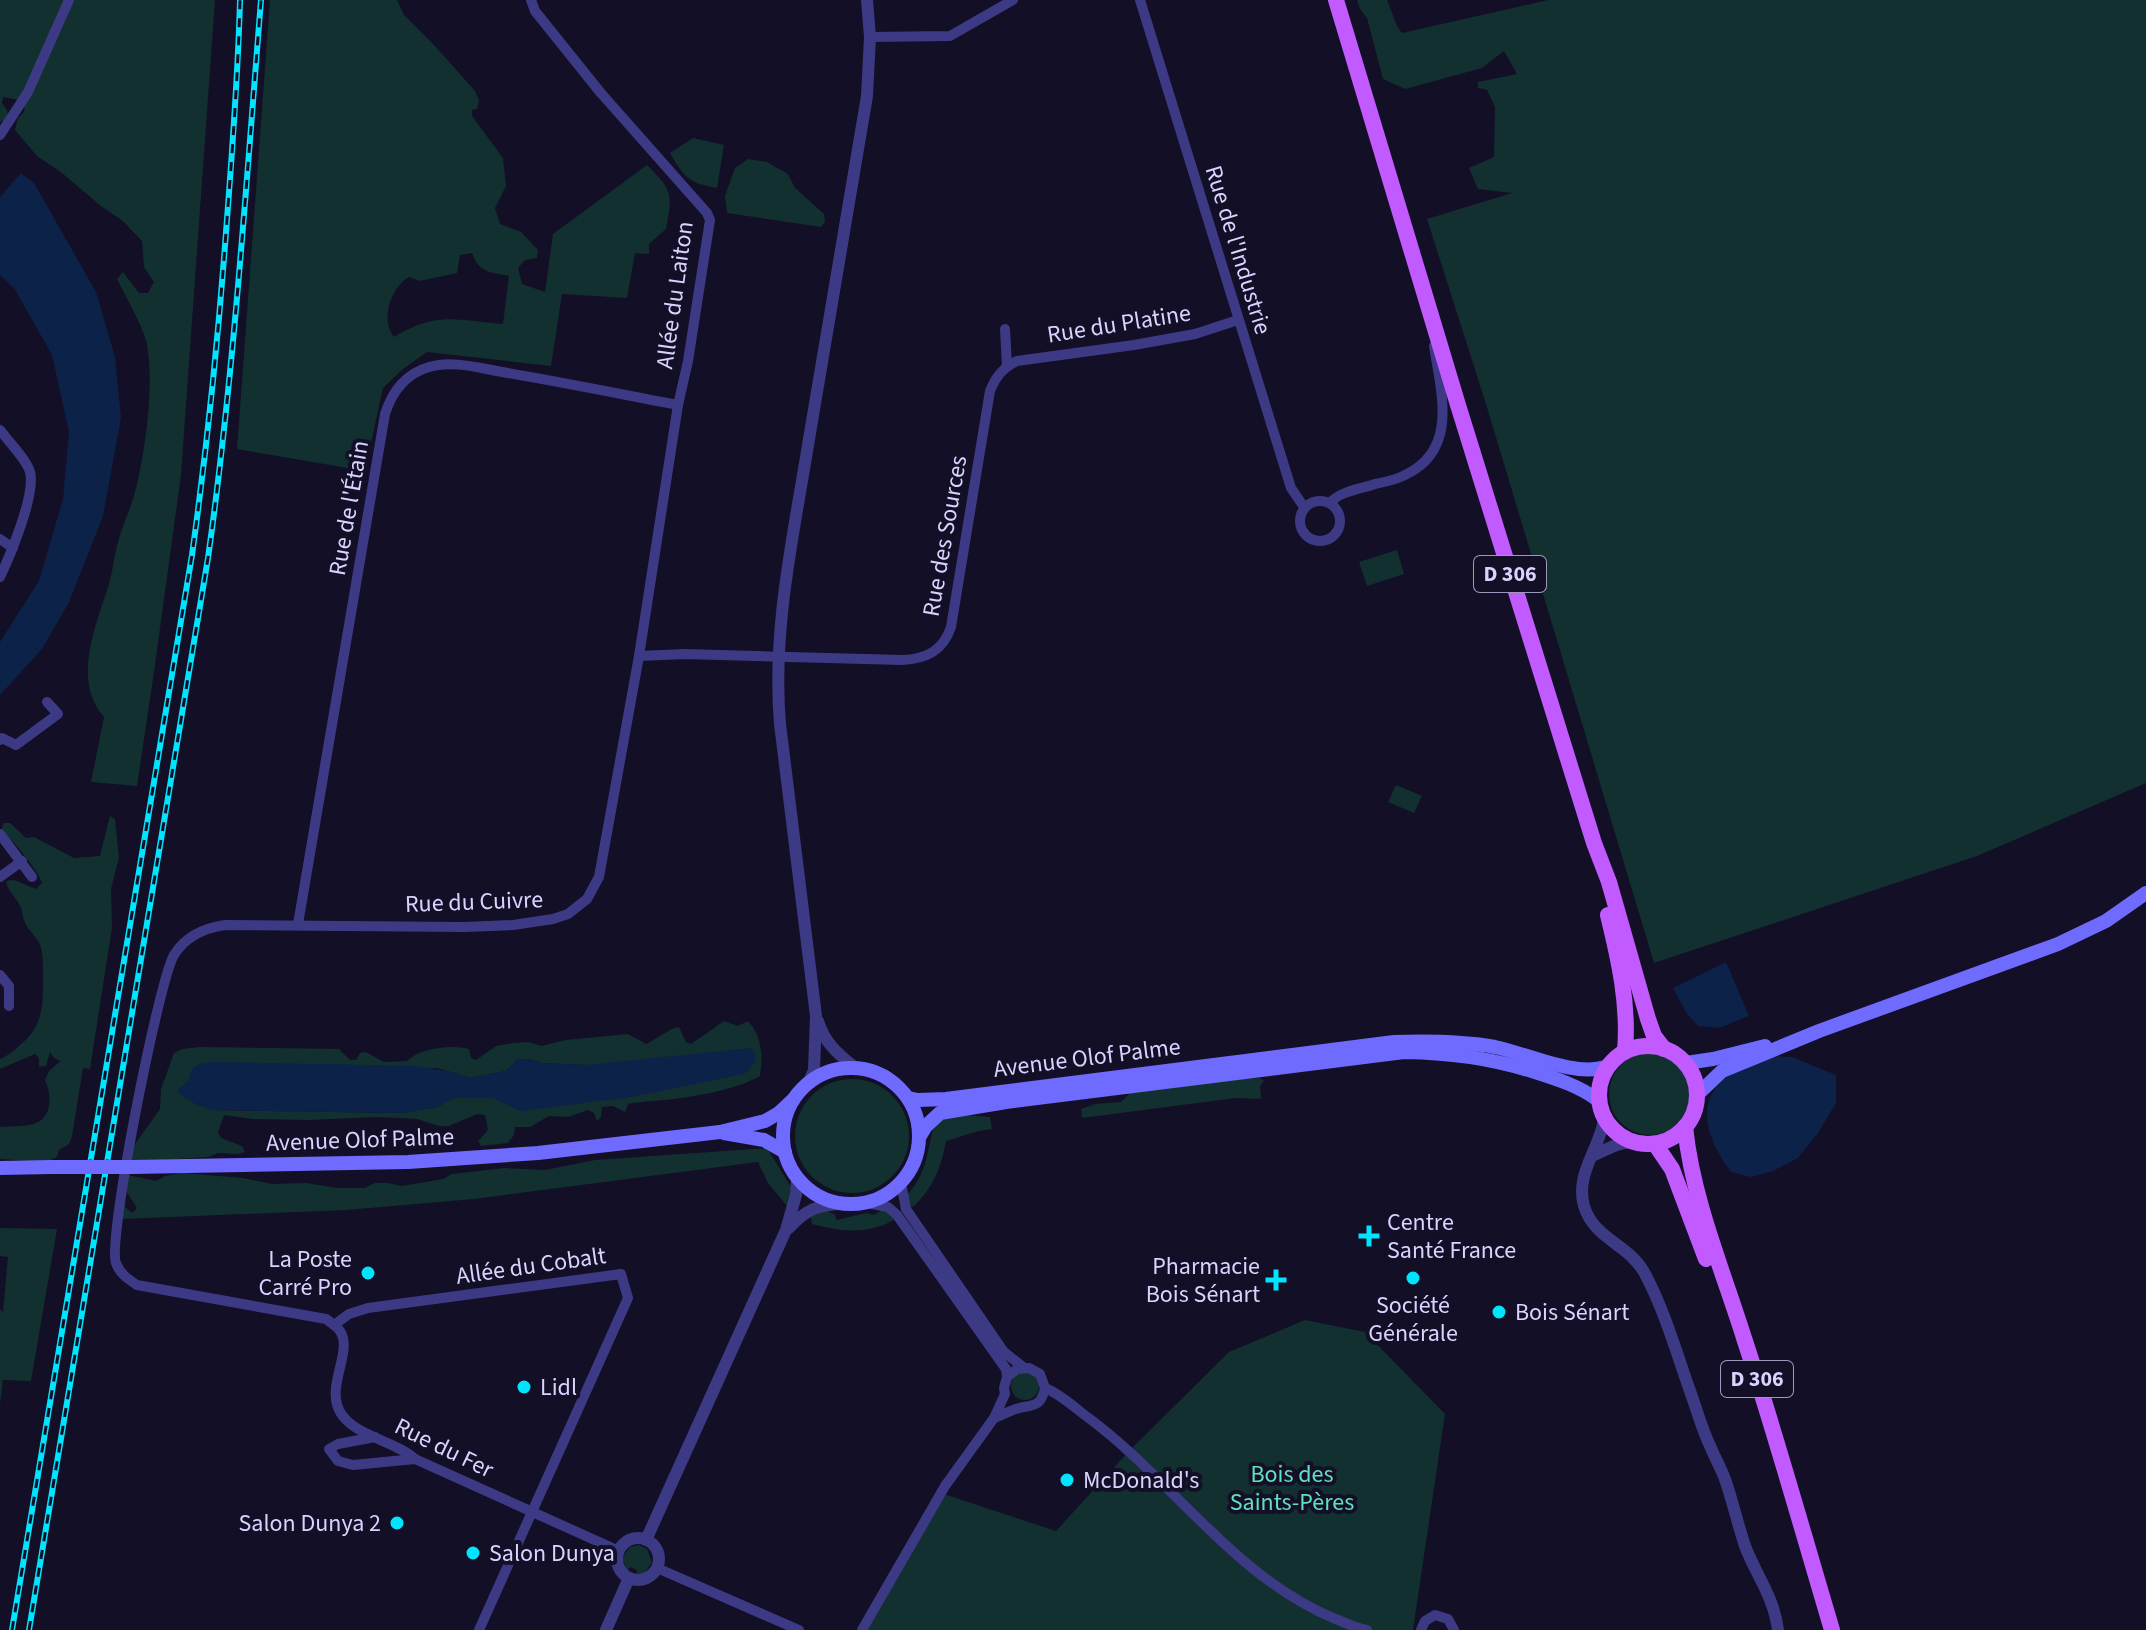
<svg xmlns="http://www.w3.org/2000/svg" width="2146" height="1630" font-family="'Source Sans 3',sans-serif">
<rect width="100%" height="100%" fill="#130f26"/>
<!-- green -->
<g fill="#12302f" fill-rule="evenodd">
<path d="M0 0H215L181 475 154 672 137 786 91 782 104 717C71 681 97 623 109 584 113 570 114 556 118 542 123 523 133 504 137 484 146 446 154 384 147 345 145 330 125 295 117 279L123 272 139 293H148L154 282 144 267 142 241 123 221 101 206 62 173 37 156 15 130 18 118 24 112 25 101 3 97 2 103 7 110 8 118 0 122Z"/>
<path d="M270 0H397L404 15 435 46 475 91 479 100 477 109 472 110V116L503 158 506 186 495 208 500 224 521 232 538 250 537 258 525 260 518 268 522 284 545 292 553 234 647 165C672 190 673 193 666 229L649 244V254L635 253 627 298 562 294 551 366 427 352 403 369 383 388 365 471 237 449ZM472 253C479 273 490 272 509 276L503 324C457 320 436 311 394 337 380 320 391 287 409 277L420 281 457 273 460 255Z"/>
<path d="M1357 0H1387L1397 26 1402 33 1548 0H2146V783L1977 856 1654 963 1486 404 1427 219 1512 193 1478 189 1469 168 1494 157 1495 107 1487 90 1478 88V82L1517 74 1504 51 1482 68 1405 89 1383 79 1367 18 1360 9Z"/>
<path d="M693 138 724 145 717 188C689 183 684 178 670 153Z"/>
<path d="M748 159 767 162 788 174 795 188 824 214 825 222 821 227 727 213 725 196 735 168Z"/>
<path d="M1397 550 1404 574 1367 586 1359 562Z"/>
<path d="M1396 785 1422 796 1414 813 1388 802Z"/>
<path d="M110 816 115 819 119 858 111 889 112 928 90 1069 83 1068 72 1136 69 1144 59 1150 57 1157 46 1162 0 1159V1127C10 1126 23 1127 33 1124 53 1119 52 1095 45 1080L49 1071 61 1061 54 1058 50 1052 46 1066 39 1067V1058L35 1054 0 1069V1059C9 1055 13 1051 20 1045 45 1025 43 1002 43 971 43 962 43 948 38 941 33 933 27 929 24 920 22 916 23 912 21 908 17 897 8 893 6 881L14 880 36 889 42 883C38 870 12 839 1 830L4 823H10L26 838 34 837 74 858 100 856Z"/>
<path d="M724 1021 738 1026 748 1021C762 1036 763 1056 760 1076 735 1091 683 1099 653 1101 644 1102 637 1102 628 1104L625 1112 613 1106 602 1107 601 1117 597 1121 594 1113 588 1110 568 1117 549 1116 530 1127H515L514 1135 508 1143 481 1146 478 1141 488 1130 485 1115 477 1114 449 1126H439L417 1119 379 1117 308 1120 252 1119 224 1115 218 1132 221 1138 242 1146 245 1152 238 1154 218 1153 208 1157 130 1162 133 1147 160 1109 161 1089 174 1053 182 1049 200 1047 339 1049 350 1060H356L360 1053 366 1052 384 1062 407 1061C419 1048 453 1044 469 1049L471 1058 476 1060 496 1046 513 1043 528 1042 541 1046 566 1040 628 1034 646 1044C657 1039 668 1029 679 1027L686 1042 691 1044ZM529 1059 542 1063 586 1065 521 1111 494 1098H453L437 1107 403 1113 212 1110 179 1089 188 1082 437 1068 470 1078 506 1071 517 1060Z"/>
<circle cx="1650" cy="1094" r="41"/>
<path d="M1260 1078 1264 1081 1260 1086 1261 1099 1236 1098 1082 1118 1081 1109 1095 1104 1121 1102 1130 1093 1187 1082Z"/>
<circle cx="852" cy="1136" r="57"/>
<path d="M964 1115 990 1117 992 1129 979 1131 946 1141C941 1168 933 1188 913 1207L909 1206 907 1195C929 1171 926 1151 935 1123L941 1119Z"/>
<path d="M767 1148 794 1192 787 1206 768 1183 758 1162 474 1199 346 1210 122 1219 124 1206 132 1213 137 1208 126 1191 128 1175 156 1181 165 1176 183 1173 243 1178 272 1184 306 1183 337 1188H364L375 1183H388L402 1186 443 1179 452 1174 504 1168 545 1170 595 1160Z"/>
<path d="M886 1207 897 1218C871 1235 841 1232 812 1224L811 1216 827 1211 834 1214 837 1220 866 1213 874 1215Z"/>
<path d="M0 1228 57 1229 31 1381 3 1380 0 1404V1309L3 1312 8 1257 0 1256Z"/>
<path d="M1305 1320 1365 1332 1445 1414 1413 1630H866L944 1494 1056 1531 1129 1451 1229 1352Z"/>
<circle cx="1025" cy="1386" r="14"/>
<path d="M639 1545 647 1549 652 1562 645 1573 636 1575 637 1570 630 1567 627 1571 622 1558 630 1547Z"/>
</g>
<!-- water -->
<g fill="#0c2248">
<path d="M21 173 34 183 96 292 115 357 121 418 103 516 69 602 42 649 0 695V642L39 581 63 499 69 432 52 355 14 288 0 275V197Z"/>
<path d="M1726 962 1749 1016 1719 1028 1698 1026 1687 1014 1673 988Z"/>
<path d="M751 1048C761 1058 753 1067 744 1074L631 1097 521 1111 494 1098H453L437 1107 403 1113 212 1110 197 1105 178 1093 179 1089 188 1082C192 1063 197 1063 216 1062L417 1066 452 1072 470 1078 506 1071 517 1060 529 1059 542 1063 586 1065Z"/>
<path d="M1769 1056 1792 1057 1836 1075V1103L1818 1133 1798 1158 1773 1171 1751 1177 1731 1172C1712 1146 1694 1111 1720 1082 1732 1068 1753 1063 1769 1056Z"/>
</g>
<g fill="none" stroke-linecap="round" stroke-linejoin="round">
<!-- minor -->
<g stroke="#3d3a85" stroke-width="10">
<path d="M531 0 535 11 600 92 707 213 710 220 688 361 678 405 639 656 599 877 587 899 568 914 553 919 513 925 465 927 225 925C204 928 185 937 174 955 159 980 107 1241 116 1263 120 1274 128 1279 137 1285L326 1319C331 1323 337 1326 340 1331 354 1352 323 1389 342 1415 358 1437 395 1441 415 1459L619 1551"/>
<path d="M1140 0 1291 488 1304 507"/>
<path d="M870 37 950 36 1013 0"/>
<path d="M0 135 28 92 69 0"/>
<path d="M1005 329 1007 366"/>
<path d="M0 430C8 441 27 460 30 472 36 494 10 556 0 577"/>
<circle cx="1320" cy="521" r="20"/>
<path d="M1330 503C1340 491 1361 489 1375 484 1385 482 1396 480 1405 475 1459 450 1441 392 1434 346"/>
<path d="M0 539 13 548"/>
<path d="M639 656 685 654 902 660C926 659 943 651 951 627L990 391C996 376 1003 368 1017 361L1134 345 1195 334 1238 320"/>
<path d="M0 740 2 738 16 745 58 714 47 702"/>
<path d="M0 834 32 877"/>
<path d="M0 877 22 861"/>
<path d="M298 924 385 414C392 392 405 374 429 367 452 360 479 368 502 372 561 382 620 394 678 405"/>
<path d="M0 975 9 986V1006"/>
<path d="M901 1183 906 1209 1004 1352 1023 1367"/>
<path d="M867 1203 888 1207 897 1215 1006 1369 1007 1377"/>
<path d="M334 1325 349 1314 368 1308 621 1274 628 1298 479 1630"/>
<path d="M1045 1388C1060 1394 1073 1406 1086 1416 1172 1479 1232 1575 1333 1618 1344 1622 1355 1628 1367 1630"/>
<path d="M375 1437 338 1444 329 1449 338 1461 353 1465 415 1459"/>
<path d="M657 1568 799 1630"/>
<path d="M862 1630 945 1486 994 1418 1005 1394 1004 1388 1007 1377 1017 1369 1029 1368 1040 1374 1045 1388C1040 1411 1030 1403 1013 1410 1007 1412 1001 1416 994 1418"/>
<path d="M1421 1630 1425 1621 1435 1615 1448 1619 1454 1630"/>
</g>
<!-- tertiary -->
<g stroke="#3d3a85" stroke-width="12">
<path d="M818 1021C824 1042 837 1053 854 1067"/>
<path d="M809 1082 814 1070 816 1016 780 724C772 630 793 538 808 445 828 329 847 212 867 96L870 37 867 0"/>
<path d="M1604 1120C1599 1150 1575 1174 1584 1206 1594 1239 1628 1244 1644 1272 1664 1309 1676 1351 1690 1391 1697 1410 1702 1430 1711 1448 1716 1460 1722 1470 1726 1482 1733 1503 1738 1525 1745 1546 1756 1575 1774 1597 1778 1630"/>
<path d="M1592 1156C1606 1150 1616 1143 1631 1142"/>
<path d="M789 1228C805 1210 819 1204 844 1204"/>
<circle cx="638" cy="1559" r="21"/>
<path d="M646 1540 786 1230 796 1195 797 1178"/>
<path d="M606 1630 629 1578"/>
</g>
<!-- secondary -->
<g stroke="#6f6bff" stroke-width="14">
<path d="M1686 1063 1713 1059 1765 1046"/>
<circle cx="851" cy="1136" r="68"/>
<path d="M1699 1093 1722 1071 1819 1031 2058 944 2106 921 2146 893"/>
<path d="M908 1098 918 1100 946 1099 1394 1042C1428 1041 1462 1041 1495 1047 1528 1054 1575 1077 1606 1067"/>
<path d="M724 1133 764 1140 785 1152"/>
<path d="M920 1136 926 1126 940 1113 1006 1102 1404 1052C1453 1053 1489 1058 1535 1072 1557 1079 1579 1086 1598 1100"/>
<path d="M132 1167 408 1162 538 1153 720 1132 765 1121 779 1113 793 1100"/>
<path d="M0 1168 52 1167"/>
</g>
<!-- primary -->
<g stroke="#c25bff" stroke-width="16">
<path d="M1336 0 1458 405 1594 843 1609 882 1648 1019 1654 1036 1664 1049"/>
<path d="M1608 915C1619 960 1629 1005 1625 1051"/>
<circle cx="1648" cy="1095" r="49"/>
<path d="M1685 1127C1693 1201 1722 1268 1744 1338 1776 1435 1803 1533 1832 1630"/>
<path d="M1655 1144 1672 1169 1706 1259"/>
</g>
<!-- rail casing -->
<g stroke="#00e5ff" stroke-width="6">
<g id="rail">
<path d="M12 1630 192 555C207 447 218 341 226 232 232 155 238 78 240 0"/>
<path d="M29 1630 208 558C234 373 246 186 261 0"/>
</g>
</g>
<!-- rail -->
<use href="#rail" stroke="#130f26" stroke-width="3" stroke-dasharray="9" stroke-linecap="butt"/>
<!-- secondary-bridge -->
<path stroke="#6f6bff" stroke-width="14" d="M52 1167H132"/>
</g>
<!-- markers -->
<g fill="#00e5ff" stroke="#130f26" stroke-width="3">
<path d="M1365 1224h8v8h8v8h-8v8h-8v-8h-8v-8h8z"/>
<circle cx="368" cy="1273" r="8"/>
<circle cx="1413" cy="1278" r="8"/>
<path d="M1272 1268h8v8h8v8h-8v8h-8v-8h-8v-8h8z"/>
<circle cx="1499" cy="1312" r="8"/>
<circle cx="524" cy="1387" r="8"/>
<circle cx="1067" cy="1480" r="8"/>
<circle cx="397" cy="1523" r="8"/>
<circle cx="473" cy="1553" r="8"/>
</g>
<g text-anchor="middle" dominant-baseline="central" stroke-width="8" stroke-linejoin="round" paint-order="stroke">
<!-- shield labels -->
<g fill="#130f26" stroke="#9e99be" stroke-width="2">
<rect x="1474" y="556" width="72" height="36" rx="6"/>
<rect x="1721" y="1361" width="72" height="36" rx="6"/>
</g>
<g font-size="22" font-weight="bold" fill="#d9d4ff">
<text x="1510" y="574">D 306</text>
<text x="1757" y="1379">D 306</text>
</g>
<!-- street labels -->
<g font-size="24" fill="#d9d4ff" stroke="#130f26">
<text transform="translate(1238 250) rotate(73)">Rue de l'Industrie</text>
<text transform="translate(675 295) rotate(-82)">Allée du Laiton</text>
<text transform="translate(1119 324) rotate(-9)">Rue du Platine</text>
<text transform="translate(349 508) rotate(-80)">Rue de l'Étain</text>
<text transform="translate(945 536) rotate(-80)">Rue des Sources</text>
<text transform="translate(474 902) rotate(-2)">Rue du Cuivre</text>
<text transform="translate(1087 1058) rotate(-7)">Avenue Olof Palme</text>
<text transform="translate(360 1140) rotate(-2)">Avenue Olof Palme</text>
<text transform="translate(531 1266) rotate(-8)">Allée du Cobalt</text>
<text transform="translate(444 1448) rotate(26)">Rue du Fer</text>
</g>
<!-- poi labels -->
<g font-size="24" fill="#d9d4ff" stroke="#130f26" text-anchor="start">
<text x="1387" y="1222">Centre<tspan x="1387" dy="28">Santé France</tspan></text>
<text x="352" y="1259" text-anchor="end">La Poste<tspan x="352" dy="28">Carré Pro</tspan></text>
<text x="1260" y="1266" text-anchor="end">Pharmacie<tspan x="1260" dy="28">Bois Sénart</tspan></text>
<text x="1413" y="1305" text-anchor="middle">Société<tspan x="1413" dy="28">Générale</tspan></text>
<text x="1515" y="1312">Bois Sénart</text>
<text x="540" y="1387">Lidl</text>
<text x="1083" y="1480">McDonald's</text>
<text x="381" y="1523" text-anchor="end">Salon Dunya 2</text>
<text x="489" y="1553">Salon Dunya</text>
</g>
<!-- park labels -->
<g font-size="24" fill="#5fe0c0" stroke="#130f26">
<text x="1292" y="1474">Bois des<tspan x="1292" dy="28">Saints-Pères</tspan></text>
</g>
</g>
</svg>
